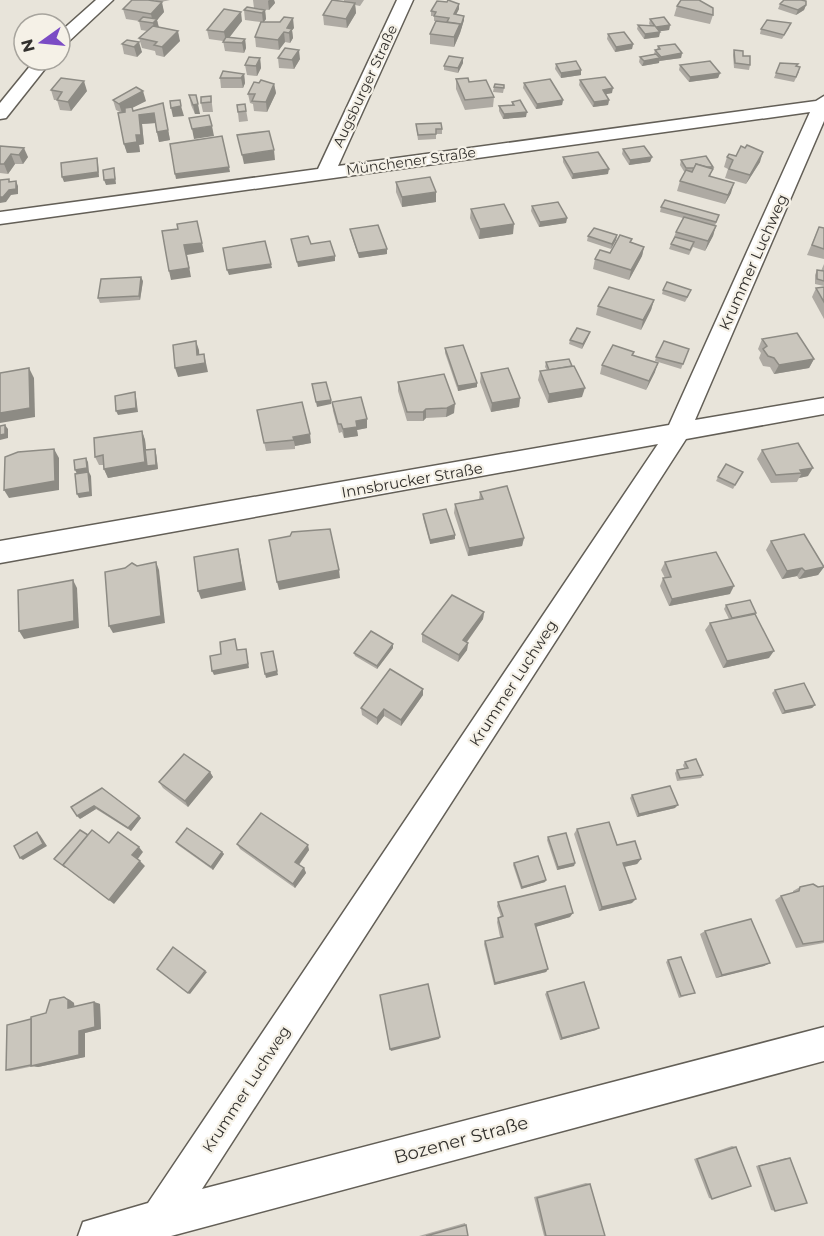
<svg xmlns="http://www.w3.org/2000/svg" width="824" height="1236" font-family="Montserrat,sans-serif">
<rect width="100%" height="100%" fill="#e8e4da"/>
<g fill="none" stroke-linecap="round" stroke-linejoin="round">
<!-- street casing -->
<g stroke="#635f57" stroke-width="3">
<g id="street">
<path d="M96 0H113L66 44 60 46V32Z"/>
<path d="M397 0H413L338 166 816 101 824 96V121L695 420 824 398V414L686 439 202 1189 824 1027V1061L171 1236H78L83 1222 148 1203 658 444 0 563V541L669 425 810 112 0 224V212L318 169Z"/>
<path d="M35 60H52L6 118 0 119V103Z"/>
</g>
</g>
<!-- street -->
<use href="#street" fill="#fff" fill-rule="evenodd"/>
</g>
<!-- wall -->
<g fill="#aeaaa3">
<path d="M154 0H170L161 2 164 12 157 20 159 27 180 41 164 57 156 55 155 51 142 48 139 38 147 31 141 30 139 21 126 19 123 9 158 2Z"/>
<path d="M253 0H274L275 3 269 10 254 8Z"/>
<path d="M344 0H364L360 6 355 5 356 13 347 28 324 25 323 15 344 2Z"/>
<path d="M447 2 459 9 456 14 464 16V20L460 33 454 47 430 44V34L438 21H434V16H431V11Z"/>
<path d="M780 4 806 5 804 10 796 15 778 9Z"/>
<path d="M677 6 713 15 710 24 674 16Z"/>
<path d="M244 10H265L266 19 264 22 294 28 292 30 293 38 290 43 285 42 279 50 256 47 255 37 261 22 245 20Z"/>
<path d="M650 19 670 25 669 30 660 31 659 37 644 39 637 29 638 25H650L649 24Z"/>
<path d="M242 21 229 37 245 39 246 48 244 53 225 51 223 41 209 39 207 30Z"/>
<path d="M789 28 782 39 760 34 761 29Z"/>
<path d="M608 34 633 44 632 49 615 52 607 39Z"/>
<path d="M127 40 142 52 137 57 124 54 122 44Z"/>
<path d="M658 46 682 53 681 58 659 61V63L642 66 639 62 640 57 654 54 655 50H657Z"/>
<path d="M734 50 743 56 750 65 749 70 734 68 733 55Z"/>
<path d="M260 58 261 68 257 76 247 75 245 65Z"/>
<path d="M278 58 300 59 294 69 279 68Z"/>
<path d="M463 63 458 73 444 70V66Z"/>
<path d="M556 64 581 70V75L561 78 555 69Z"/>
<path d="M680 65 720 73 718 78 689 82 679 70Z"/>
<path d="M797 67 799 72 794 82 774 78 776 73Z"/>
<path d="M244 74 245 83 243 88H221L220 78Z"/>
<path d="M456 79 469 82 494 97 493 107 465 110 456 89Z"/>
<path d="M580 80 612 93 606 94 609 100 608 105 593 107 579 85Z"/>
<path d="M524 83 563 100 562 105 536 109 523 88Z"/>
<path d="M274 84 276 93 267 112 254 111 253 104 250 103 248 94Z"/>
<path d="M494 87 504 88 503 93 493 92Z"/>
<path d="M51 90 87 91 71 111 60 110 57 100H54Z"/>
<path d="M189 95 200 114H195L191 105Z"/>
<path d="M211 96 213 112H203L201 103Z"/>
<path d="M113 100 146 101 132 108 133 111 163 103 170 140 159 142 155 123 142 124 144 144 139 145 140 152 127 153 124 144 120 112 116 110Z"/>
<path d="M512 102 526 117 503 119 499 111V106L512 105Z"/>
<path d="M245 104 248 121 239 122 237 105Z"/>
<path d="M416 124 442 129V134H436V139L418 140Z"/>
<path d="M0 146 28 157 23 164H15L8 174 0 173Z"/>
<path d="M623 149 652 157 650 162 629 165 622 154Z"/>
<path d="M563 157 608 174 572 179 563 162Z"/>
<path d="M727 157 760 162 746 184 725 178 728 169 724 167Z"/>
<path d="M681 160 713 167 710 177 731 193 725 204 677 191 680 181 685 173 680 165Z"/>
<path d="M396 182 436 192V202L402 207 396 192Z"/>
<path d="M532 206 567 218 566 223 539 227 531 211Z"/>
<path d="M661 207 717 220 715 226 713 236 705 251 693 247 689 255 669 249 676 232 683 218 660 212Z"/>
<path d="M471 209 513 234 479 239 470 218Z"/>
<path d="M819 227 824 228V259L807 255Z"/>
<path d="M350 229 387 254 359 258 351 234Z"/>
<path d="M617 235 616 240 611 249 587 241 588 236Z"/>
<path d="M631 242 644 247 642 256 629 280 593 269 595 259 610 253Z"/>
<path d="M824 264V286L815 284V275L817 270 821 271Z"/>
<path d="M143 281 140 300 100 303 98 298Z"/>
<path d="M824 287V319L812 297 816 288Z"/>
<path d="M663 290 689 295 685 302 662 294Z"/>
<path d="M654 300 651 310 641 330 596 315 598 306Z"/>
<path d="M588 337 582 349 569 344 570 340Z"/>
<path d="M762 339 814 359 809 368 774 374 770 367 763 366 759 358 761 353 758 349Z"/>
<path d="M445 348 477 383V387L458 391 445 353Z"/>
<path d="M689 349 681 369 655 361 656 357Z"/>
<path d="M634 352 633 355 655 372 646 390 600 374 602 365Z"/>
<path d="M546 362 582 397 548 403 538 380 540 371 547 370 545 367Z"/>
<path d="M481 373 520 398 519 407 491 412 480 382Z"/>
<path d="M444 374 454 413 446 417 426 418 423 421H407L398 391V382Z"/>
<path d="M332 402 367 428 357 430 358 436 344 438 342 432 339 433 333 411Z"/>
<path d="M257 410 311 443 295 446V449L266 451Z"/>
<path d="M142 431 145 440 146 450 156 453 158 469 108 478 104 469 103 465H99L95 457Z"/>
<path d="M762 450 808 476 799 478 797 482 771 483 757 459Z"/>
<path d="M743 472 733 489 716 481 718 477Z"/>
<path d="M480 492 524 538 522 546 468 556 454 513 455 504 479 500Z"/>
<path d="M423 514 455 539 430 544 423 518Z"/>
<path d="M771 541 824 567 818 575 799 579 797 576 782 579 766 550Z"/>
<path d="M665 562 730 594 669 606 660 586 663 578H665L661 570Z"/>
<path d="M726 605 755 614 769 658 723 668 705 630 710 623 729 619 724 609Z"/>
<path d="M484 612 483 619 467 642 468 643 467 650 458 662 422 642V634Z"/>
<path d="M393 648 377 669 355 656 354 653Z"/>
<path d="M775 690 815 705 812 708 782 714 772 693Z"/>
<path d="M423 695 401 726 384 716 377 725 362 715 361 708Z"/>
<path d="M685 762 703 775 701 778 677 781 675 773 677 770 684 768 683 765Z"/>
<path d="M210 772 213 777 188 807 163 788 159 782Z"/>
<path d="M102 788 141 818 131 831 96 809 80 819Z"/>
<path d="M632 795 675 808 637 817 630 798Z"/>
<path d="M577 829 617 845 641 859 637 864 624 867 632 903 599 911 574 834Z"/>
<path d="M548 837 575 863 574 866 557 870 547 840Z"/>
<path d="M176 842 222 852 224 854 213 870 178 845Z"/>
<path d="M237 844 309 850 299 865 304 868 306 873 295 888 240 849Z"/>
<path d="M514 863 546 880 545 882 521 889 513 865Z"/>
<path d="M824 886V943L796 948 775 900 781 896 793 893V891L800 887H818Z"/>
<path d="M498 902 570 917 535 927 548 969 546 972 494 985 484 944 485 941 500 937 497 922 498 918 501 917 497 906Z"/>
<path d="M705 931 770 963 764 966 716 978 700 934Z"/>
<path d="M668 960 695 993 679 998 666 962Z"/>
<path d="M547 992 596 1030 560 1040 545 994Z"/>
<path d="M64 997 70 1000 74 1003V1007L94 1002 100 1004 101 1029 85 1033V1057L38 1067 34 1066 10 1071 6 1070 31 1019 46 1013Z"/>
<path d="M732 1146 736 1147 712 1199 709 1198 694 1159Z"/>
<path d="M786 1158H790L775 1211 771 1210 756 1166Z"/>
<path d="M586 1183 590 1184 605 1236H544L534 1197Z"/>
<path d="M465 1223 468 1236H419Z"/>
</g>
<!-- shaded-wall -->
<g fill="#8d8b84">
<path d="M269 0H274L275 3 269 10 268 1Z"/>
<path d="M162 2 164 12 157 20 159 29 155 33 151 14Z"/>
<path d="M355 3 356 13 347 28 346 19Z"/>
<path d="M459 4V9L454 19V14Z"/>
<path d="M806 5 804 10 796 15 798 10Z"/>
<path d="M265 10 266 19 263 23 262 13Z"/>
<path d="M241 12 242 21 226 42 224 32Z"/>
<path d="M464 16V20L460 33V29Z"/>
<path d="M293 18 294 28 292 30 293 38 290 43 289 33 287 28Z"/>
<path d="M460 24V33L454 47V37Z"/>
<path d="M670 25 669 30 655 32 656 27Z"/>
<path d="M178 31 180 41 164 57 162 47Z"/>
<path d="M284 32 285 42 279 50 278 40Z"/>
<path d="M660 32 659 37 644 39 645 34Z"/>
<path d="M245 39 246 48 244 53 242 43Z"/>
<path d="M139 42 142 52 137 57 134 47Z"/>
<path d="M633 44 632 49 615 52 616 47Z"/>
<path d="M299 50 300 59 294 69 292 60Z"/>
<path d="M682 53 681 58 659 61 661 57Z"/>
<path d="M260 58 261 68 257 76 256 66Z"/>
<path d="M463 58V63L458 73V68Z"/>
<path d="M660 58 659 63 642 66 644 61Z"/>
<path d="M581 70V75L561 78V73Z"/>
<path d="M720 73 718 78 689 82 690 77Z"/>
<path d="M244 74 245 83 243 88 241 78Z"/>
<path d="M84 81 87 91 71 111 68 102Z"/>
<path d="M274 84 276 93 267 112 266 102Z"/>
<path d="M613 88 612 93 602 95 603 90Z"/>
<path d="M143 91 146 101 122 113 119 104Z"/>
<path d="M563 100 562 105 536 109 537 104Z"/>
<path d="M609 100 608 105 593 107 594 102Z"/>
<path d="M163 103 170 140 159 142 157 132Z"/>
<path d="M198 104 200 114H195L193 105Z"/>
<path d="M181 106 184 116 173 117 171 108Z"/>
<path d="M527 112 526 117 503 119 504 114Z"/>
<path d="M154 113 156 123 142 124 144 144 139 145 140 152 127 153 124 144 136 135 139 115Z"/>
<path d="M212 126 214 136 194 139 192 129Z"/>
<path d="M24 148 28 157 23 164 19 155Z"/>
<path d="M274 150 275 160 244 164 242 155Z"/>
<path d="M763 152 760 162 746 184 750 175Z"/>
<path d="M11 154 15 164 8 174 4 164Z"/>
<path d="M652 157 650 162 629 165 630 160Z"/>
<path d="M97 158 98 163 99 177 64 182 62 177Z"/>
<path d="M229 167 230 172 176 179 175 174Z"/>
<path d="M114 168 116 184 106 185 104 180Z"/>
<path d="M609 169 608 174 572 179 573 174Z"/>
<path d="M16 181 18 186V194L11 195 6 202 0 203V197Z"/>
<path d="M734 183 731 193 725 204 728 195Z"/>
<path d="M436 192V202L402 207V197Z"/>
<path d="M567 218 566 223 539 227 540 222Z"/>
<path d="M514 224 513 234 479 239 480 229Z"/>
<path d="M716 226 713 236 705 251 708 241Z"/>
<path d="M617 235 616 240 611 249 612 244Z"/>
<path d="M202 243 204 252 187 255 191 277 171 280 169 271 184 245Z"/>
<path d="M644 247 642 256 629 280 631 270Z"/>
<path d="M387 249V254L359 258 358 253Z"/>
<path d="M335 256V261L298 267 297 262Z"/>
<path d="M271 264 272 268 229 275 227 270Z"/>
<path d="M141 277 143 281 140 300 139 296Z"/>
<path d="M654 300 651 310 641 330 643 320Z"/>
<path d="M590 332 588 337 582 349 583 344Z"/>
<path d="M196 341 199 350 200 364 197 355Z"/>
<path d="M204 354 208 372 178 377 175 368Z"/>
<path d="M814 359 809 368 774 374 779 365Z"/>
<path d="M658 363 655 372 646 390 649 381Z"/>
<path d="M29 368 34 378 35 417 0 423V413Z"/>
<path d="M477 383V387L458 391V386Z"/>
<path d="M585 388 582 397 548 403 549 394Z"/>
<path d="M135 392 136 397 138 412 118 415 116 411Z"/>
<path d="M520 398 519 407 491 412 492 403Z"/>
<path d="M331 400V404L317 407 316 402Z"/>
<path d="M455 404 454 413 446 417 447 408Z"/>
<path d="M426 409V418L423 421V412Z"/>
<path d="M367 419V428L357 430 358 436 344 438 343 429 356 421Z"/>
<path d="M5 425 8 429V438L0 440V435Z"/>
<path d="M142 431 145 440 148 466 155 449 156 453 158 469 108 478 104 469Z"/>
<path d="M310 434 311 443 295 446 293 437Z"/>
<path d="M54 449 59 458V490L9 498 4 490Z"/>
<path d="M86 458 88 462 89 472 91 476 92 496 79 498 77 494V474L75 470Z"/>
<path d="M813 468 808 476 799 478 802 473 800 470Z"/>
<path d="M455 535V539L430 544V540Z"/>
<path d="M524 538 522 546 468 556 469 548Z"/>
<path d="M238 549 240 557 246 590 201 599 198 591Z"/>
<path d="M156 562 159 570 165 623 113 633 109 626Z"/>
<path d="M824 567 818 575 799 579 805 571Z"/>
<path d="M802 568 797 576 782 579 787 571Z"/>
<path d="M339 570 340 578 279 590 277 582Z"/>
<path d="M73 580 77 588 79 628 24 639 19 631Z"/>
<path d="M734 586 730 594 669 606 672 599Z"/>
<path d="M484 612 483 619 463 647V640Z"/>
<path d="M468 643 467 650 458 662 459 655Z"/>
<path d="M393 644V648L377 669V666Z"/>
<path d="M246 649 249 668 214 675 212 671Z"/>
<path d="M273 651 278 675 266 678 265 674Z"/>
<path d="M774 651 769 658 723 668 727 661Z"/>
<path d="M423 689V695L401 726V720Z"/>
<path d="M815 705 812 708 782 714 785 711Z"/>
<path d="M384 709V716L377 725V718Z"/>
<path d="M210 772 213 777 188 807 185 801Z"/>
<path d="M678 805 675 808 637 817 639 814Z"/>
<path d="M94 806 96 809 80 819 77 816Z"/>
<path d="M139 816 141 818 131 831 128 828Z"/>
<path d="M37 832 40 835 47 846 23 860 20 858Z"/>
<path d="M308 845 309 850 297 867 295 862Z"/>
<path d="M139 847 143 852 137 860 132 855Z"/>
<path d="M222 852 224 854 213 870 211 867Z"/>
<path d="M641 859 637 864 619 868 623 863Z"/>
<path d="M140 861 145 866 114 904 109 900Z"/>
<path d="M575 863 574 866 557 870 558 867Z"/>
<path d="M304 868 306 873 295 888 293 884Z"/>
<path d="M546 880 545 882 521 889 522 887Z"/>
<path d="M636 899 632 903 599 911 602 907Z"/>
<path d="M573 913 570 917 532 928 535 924Z"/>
<path d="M770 963 764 966 716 978 722 975Z"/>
<path d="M548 969 546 972 494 985 495 983Z"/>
<path d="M205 971 207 972 190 994 188 993Z"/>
<path d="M64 997 70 1000 74 1003 75 1010 68 1008Z"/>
<path d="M94 1002 100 1004 101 1029 85 1033V1057L38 1067 31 1066 79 1031Z"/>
<path d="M599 1028 596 1030 560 1040 562 1038Z"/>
<path d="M440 1037 439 1039 391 1051 390 1049Z"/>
</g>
<!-- building -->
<g fill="#cac6bd" stroke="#8d8b84" stroke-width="1.5">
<path d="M132 0H148L162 2 151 14 123 9Z"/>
<path d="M332 0 355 3 346 19 323 15Z"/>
<path d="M448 0 459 4 454 14 464 16 460 29V24L447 22 449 18 434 16 436 12 431 11 437 1 447 2Z"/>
<path d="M681 0H699L713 8V15L677 6Z"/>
<path d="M784 0H801L806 1V5L798 10 780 4Z"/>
<path d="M247 7 265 10 262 13 244 10Z"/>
<path d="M224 9 241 12 224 32 207 30Z"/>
<path d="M143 17 157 19 153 23 139 21Z"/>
<path d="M284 17 293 18 287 28 292 29 289 33 284 32 278 40 255 37 261 22H280Z"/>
<path d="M664 17 670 25 656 27 660 32 645 34 638 25 655 26 650 19Z"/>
<path d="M767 20 791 23 784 35 761 29Z"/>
<path d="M436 21 460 24 454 37 430 34Z"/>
<path d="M153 26 178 31 162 47 154 45 157 42 139 38Z"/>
<path d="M624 32 633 44 616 47 608 34Z"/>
<path d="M226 37 245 39 242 43 223 42Z"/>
<path d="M127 40 139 42 134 47 122 44Z"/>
<path d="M675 44 682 53 661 57 655 50 660 49 658 46Z"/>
<path d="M285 48 299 50 292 60 278 58Z"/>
<path d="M734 50 743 51V56H750V65L735 63Z"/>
<path d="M656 54 660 58 644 61 640 57Z"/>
<path d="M449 56 463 58 458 68 444 66Z"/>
<path d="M249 57 260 58 256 66 245 65Z"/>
<path d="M576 61 581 70 561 73 556 64Z"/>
<path d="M710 61 720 73 690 77 680 65Z"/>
<path d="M780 63 798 64 796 66 800 67 796 77 776 73Z"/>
<path d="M223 71 244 74 241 78H220Z"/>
<path d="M605 77 613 88 603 90 609 100 594 102 580 80Z"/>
<path d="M61 78 84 81 68 102 57 100 62 92 51 90Z"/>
<path d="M468 78 469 82 486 80 494 97 465 100 456 79Z"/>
<path d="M550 79 563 100 537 104 524 83Z"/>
<path d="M261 80 274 84 266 102 252 101 255 94H248L254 82 259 83Z"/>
<path d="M495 84 504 85V88L494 87Z"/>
<path d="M136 87 143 91 119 104 113 100Z"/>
<path d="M189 95H196L198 104 193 105Z"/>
<path d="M211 96V102L201 103V97Z"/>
<path d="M180 100 181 106 171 108 170 101Z"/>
<path d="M520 100 527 112 504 114 499 106 514 105 512 102Z"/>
<path d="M163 103 168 130 157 132 154 113 139 115 141 135H136L137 142 124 144 118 113 125 112V108L132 107 133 111Z"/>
<path d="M245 104 246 111 238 112 237 105Z"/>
<path d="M209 115 212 126 192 129 189 118Z"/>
<path d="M441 123 442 129H436V134L418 135 416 124Z"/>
<path d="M269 131 274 150 242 155 237 135Z"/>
<path d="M222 136 229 167 175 174 170 144Z"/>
<path d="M747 145 763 152 750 175 729 169 733 160 727 157 729 154 736 156 741 146 745 148Z"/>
<path d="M0 146 24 148 19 155 11 154 4 164H0Z"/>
<path d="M644 146 652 157 630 160 623 149Z"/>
<path d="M598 152 609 169 573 174 563 157Z"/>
<path d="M706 156 713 167H707L696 164 695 168H686L681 160Z"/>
<path d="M97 158 98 172 62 177 61 163Z"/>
<path d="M696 164 713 169 709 176 734 183 728 195 680 181 686 170 692 172Z"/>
<path d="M114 168 115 179 104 180 103 170Z"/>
<path d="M430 177 436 192 402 197 396 182Z"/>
<path d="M9 179V182L16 181V189L9 190 3 197H0V180Z"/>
<path d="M665 200 719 215 716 222 661 207Z"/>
<path d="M558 202 567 218 540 222 532 206Z"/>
<path d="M504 204 514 224 480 229 471 209Z"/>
<path d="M684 217 716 226 708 241 676 232Z"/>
<path d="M197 221 202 243 184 245 189 268 169 271 162 231 178 229 177 224Z"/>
<path d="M378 225 387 249 358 253 350 229Z"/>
<path d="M819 227 824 228V249L812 245Z"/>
<path d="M594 228 617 235 612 244 588 236Z"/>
<path d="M620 235 632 239 630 242 644 247 631 270 595 259 600 250 610 253Z"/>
<path d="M308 236 311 244 330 241 335 256 297 262 291 239Z"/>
<path d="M675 237 694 242 690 250 671 244Z"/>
<path d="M265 241 271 264 227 270 223 248Z"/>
<path d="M817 270 824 271V281L817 279Z"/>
<path d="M141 277 139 296 98 298 101 279Z"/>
<path d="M667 282 691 290 687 297 663 290Z"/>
<path d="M609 287 654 300 643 320 598 306Z"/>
<path d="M824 287V302L816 288Z"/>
<path d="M577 328 590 332 583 344 570 340Z"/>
<path d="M797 333 814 359 779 365 774 358 768 356 763 349 767 346 762 339Z"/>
<path d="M196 341 197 355 204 354 205 363 175 368 173 345Z"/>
<path d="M664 341 689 349 683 364 656 357Z"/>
<path d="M463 345 477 383 458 386 445 348Z"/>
<path d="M613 345 634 352 632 355 658 363 649 381 602 365Z"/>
<path d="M569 359 572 366 549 370 546 362Z"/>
<path d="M574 366 585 388 549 394 540 371Z"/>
<path d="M29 368 30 408 0 413V373Z"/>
<path d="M508 368 520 398 492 403 481 373Z"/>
<path d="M444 374 455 404 447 408 426 409 423 412H407L398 382Z"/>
<path d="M326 382 331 400 316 402 312 384Z"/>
<path d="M135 392 136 408 116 411 115 396Z"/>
<path d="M361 397 367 419 356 421 357 427 343 429 341 424H338L332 402Z"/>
<path d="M302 402 310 434 293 437 294 440 264 443 257 410Z"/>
<path d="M5 425V434L0 435V426Z"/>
<path d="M142 431 145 462 104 469 103 455 95 457 94 438Z"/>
<path d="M798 443 813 468 800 470 802 473 776 475 762 450Z"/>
<path d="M54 449 55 481 4 490 5 457 18 452Z"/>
<path d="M155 449 156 465 147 466 145 450Z"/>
<path d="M86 458 87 468 75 470 74 460Z"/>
<path d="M726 464 743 472 735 485 718 477Z"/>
<path d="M88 472 90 492 77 494 75 474Z"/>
<path d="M507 486 524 538 469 548 455 504 483 499 480 492Z"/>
<path d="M446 509 455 535 430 540 423 514Z"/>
<path d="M330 529 339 570 277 582 269 540 290 536 292 532Z"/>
<path d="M804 534 824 567 805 571 802 568 787 571 771 541Z"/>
<path d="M238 549 243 582 198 591 194 557Z"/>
<path d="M716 552 734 586 672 599 663 578 671 577 665 562Z"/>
<path d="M156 562 161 616 109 626 105 572 125 568 132 563 137 566Z"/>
<path d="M73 580 74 621 19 631 18 590Z"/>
<path d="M452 595 484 612 463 640 468 643 459 655 422 634Z"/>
<path d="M750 600 756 613 732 618 726 605Z"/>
<path d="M755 614 774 651 727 661 710 623Z"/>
<path d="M371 631 393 644 377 666 354 653Z"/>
<path d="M235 639 237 650 246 649 248 664 212 671 210 656 221 654 220 642Z"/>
<path d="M273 651 277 671 265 674 261 653Z"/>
<path d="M390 669 423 689 401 720 384 709 377 718 361 708Z"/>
<path d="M804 683 815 705 785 711 775 690Z"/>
<path d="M184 754 210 772 185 801 159 782Z"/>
<path d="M696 759 703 775 680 778 677 770 688 768 685 762Z"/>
<path d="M670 786 678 805 639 814 632 795Z"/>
<path d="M102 788 139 816 128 828 94 806 77 816 71 807Z"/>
<path d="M261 813 308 845 295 862 304 868 293 884 237 844Z"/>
<path d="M609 822 617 845 635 841 641 859 623 863 636 899 602 907 577 829Z"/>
<path d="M187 828 222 852 211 867 176 842Z"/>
<path d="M80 830 88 835 63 865 66 867H65L54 859Z"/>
<path d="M92 830 109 843 118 832 139 847 132 855 140 861 109 900 63 865Z"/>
<path d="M37 832 43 844 20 858 14 846Z"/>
<path d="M566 833 575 863 558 867 548 837Z"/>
<path d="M538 856 546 880 522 887 514 863Z"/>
<path d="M813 884 818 887 824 886V941L803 944 781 896 799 891 800 887Z"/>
<path d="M565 886 573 913 535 924 548 969 495 983 485 941 503 937 498 918 503 916 498 902Z"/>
<path d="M751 919 770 963 722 975 705 931Z"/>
<path d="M173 947 205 971 188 993 157 969Z"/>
<path d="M681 957 695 993 681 996 668 960Z"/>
<path d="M584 982 599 1028 562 1038 547 992Z"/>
<path d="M428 984 440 1037 390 1049 380 995Z"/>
<path d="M64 997 68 1000V1008L94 1002 95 1027 79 1031V1055L31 1066V1017L46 1013 50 1000Z"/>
<path d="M31 1019V1065L6 1070 7 1025Z"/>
<path d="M736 1147 751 1186 712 1199 697 1159Z"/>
<path d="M790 1158 807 1203 775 1211 759 1166Z"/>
<path d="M590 1184 605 1236H546L537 1198Z"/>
<path d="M466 1225 468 1236H426Z"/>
</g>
<g text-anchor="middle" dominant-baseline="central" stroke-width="4.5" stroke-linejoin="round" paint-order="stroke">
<!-- far-street labels -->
<g font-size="14" fill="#32302d" stroke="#f5f1e7">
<text transform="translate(365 86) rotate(-65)">Augsburger Straße</text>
<text transform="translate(411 161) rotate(-8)">Münchener Straße</text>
</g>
<!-- street labels -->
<g font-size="15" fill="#32302d" stroke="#f5f1e7">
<text transform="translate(753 262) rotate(-66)">Krummer Luchweg</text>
<text transform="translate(412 480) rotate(-10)">Innsbrucker Straße</text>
<text transform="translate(513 683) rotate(-57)">Krummer Luchweg</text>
<text transform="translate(246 1089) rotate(-57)">Krummer Luchweg</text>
</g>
<!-- near-street labels -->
<g font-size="18" fill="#32302d" stroke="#f5f1e7">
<text transform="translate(461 1140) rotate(-15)">Bozener Straße</text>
</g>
</g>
<!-- north arrow -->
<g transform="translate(42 42) rotate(255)"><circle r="28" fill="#f5f1e7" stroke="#a7a49d" stroke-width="1.5"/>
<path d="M0-4.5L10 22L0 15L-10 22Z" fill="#7b4cc5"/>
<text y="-9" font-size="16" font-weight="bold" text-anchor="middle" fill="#32302d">N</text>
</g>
</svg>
